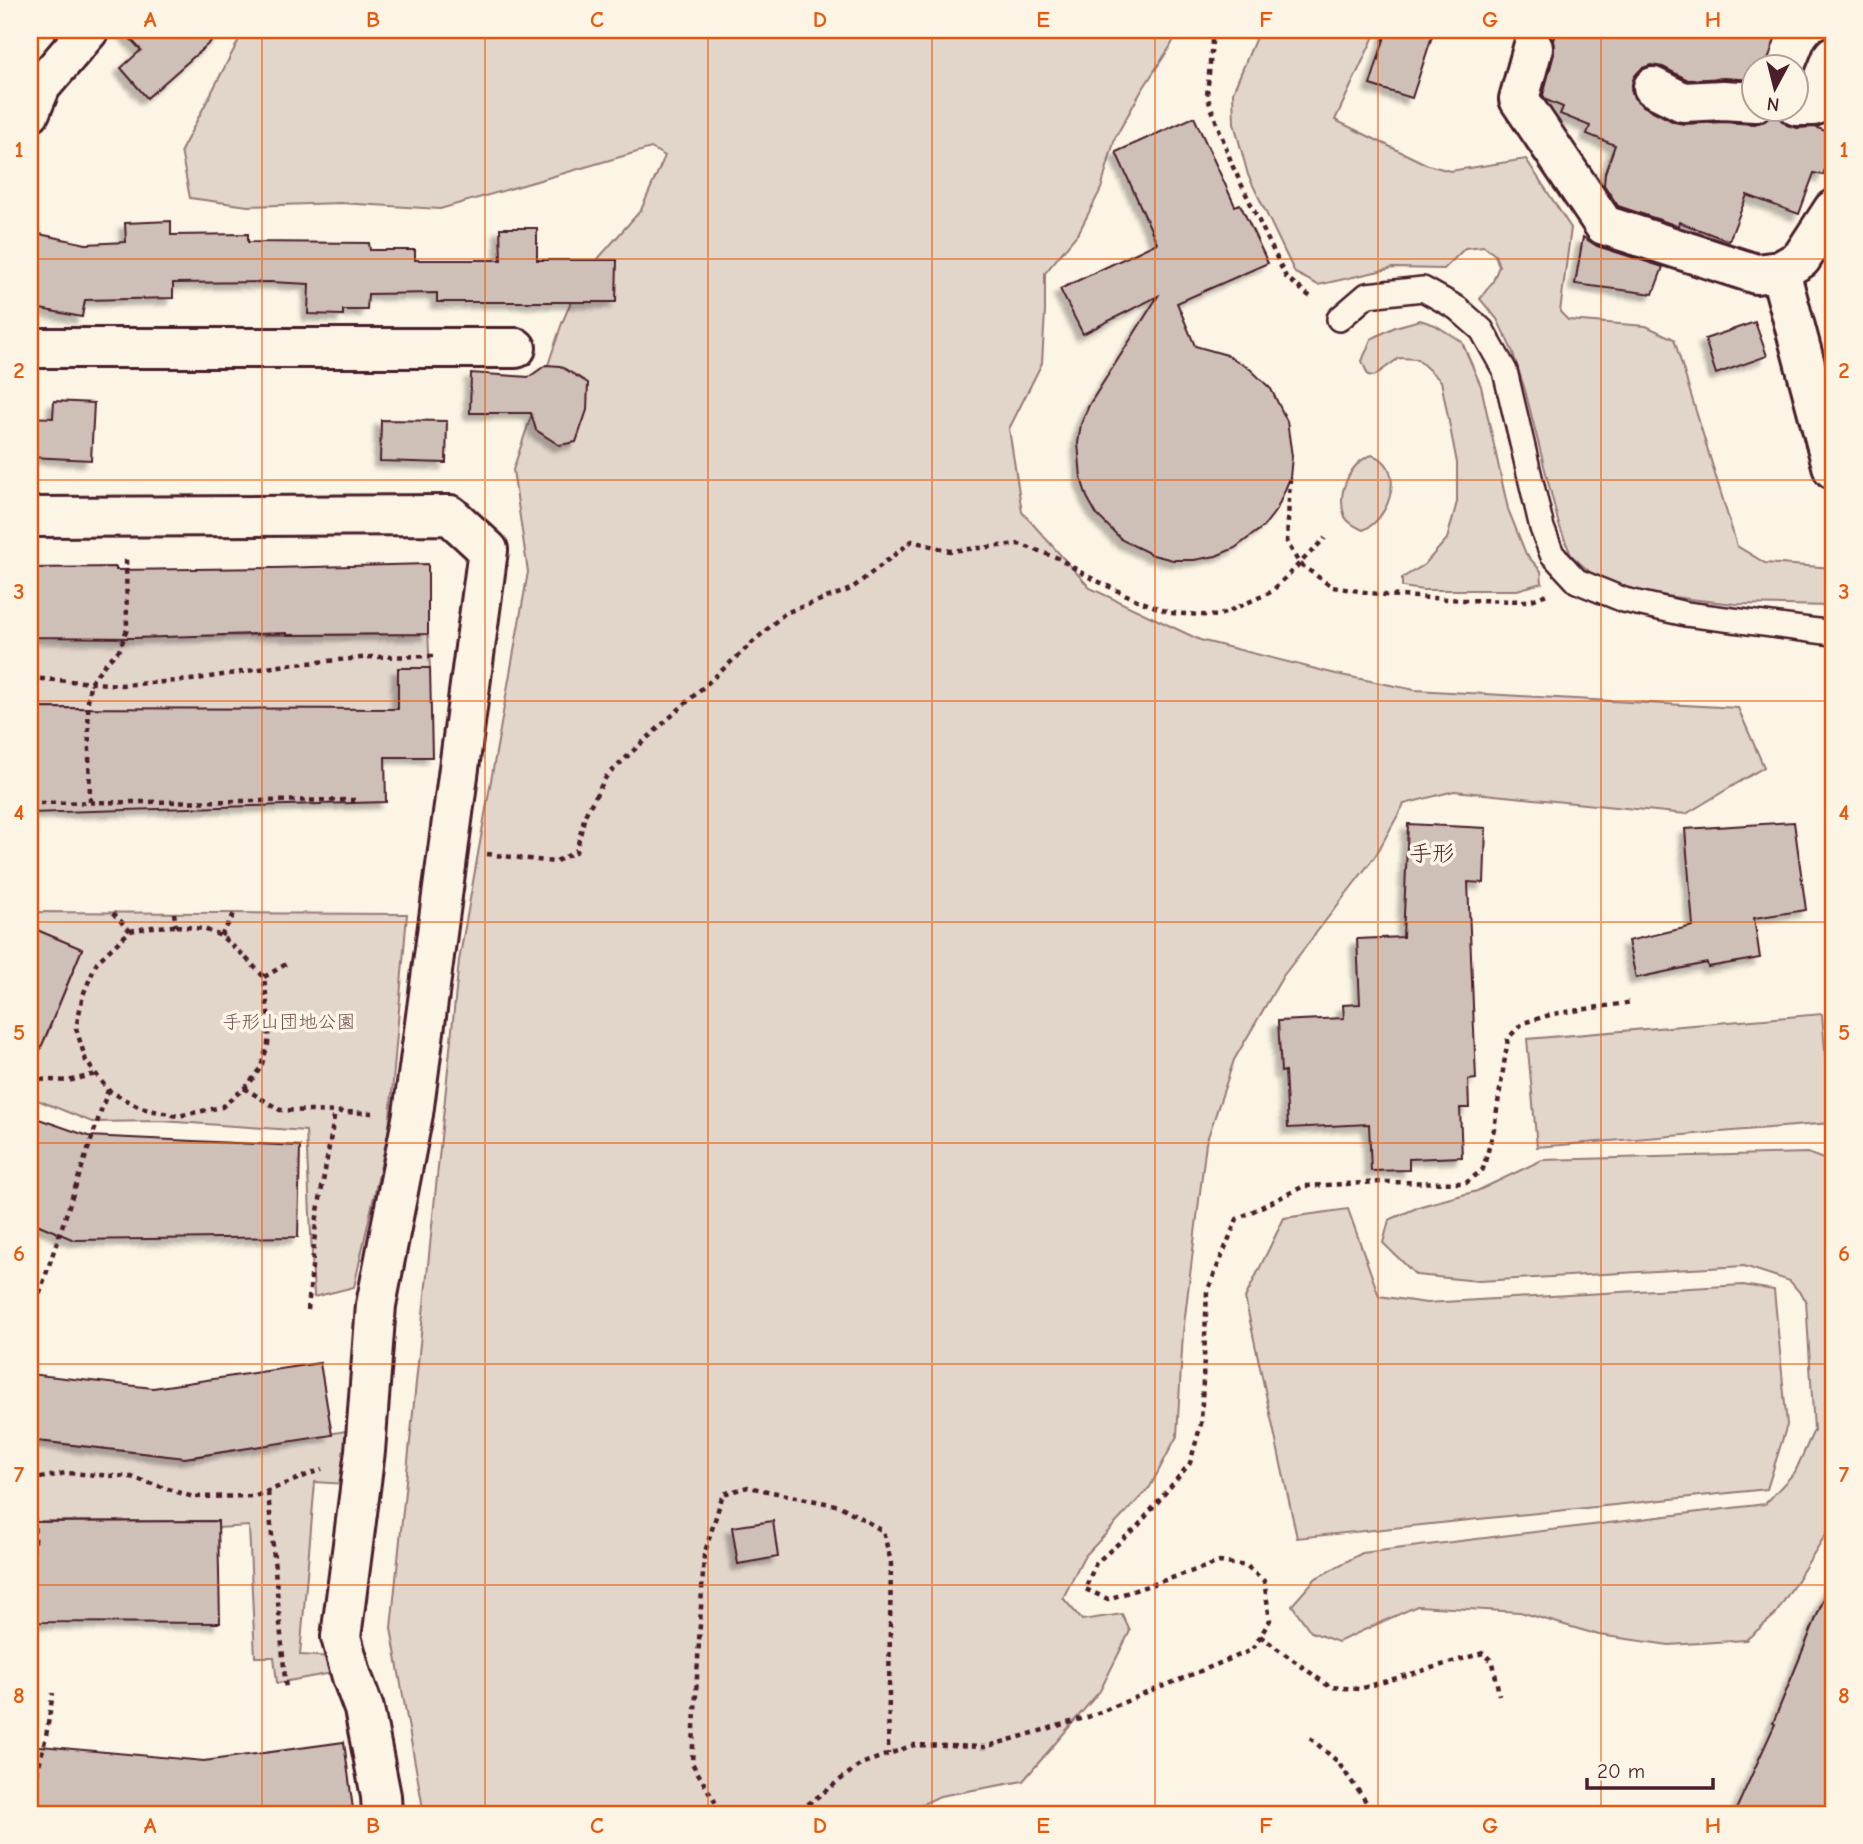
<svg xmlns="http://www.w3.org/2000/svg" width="1863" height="1844" font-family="'Comic Neue','Klee One',sans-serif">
<defs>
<filter id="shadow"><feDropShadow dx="-6" dy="6" stdDeviation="2" flood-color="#0004"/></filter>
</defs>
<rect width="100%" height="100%" fill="#fcf5e5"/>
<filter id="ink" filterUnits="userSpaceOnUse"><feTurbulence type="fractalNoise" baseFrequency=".0143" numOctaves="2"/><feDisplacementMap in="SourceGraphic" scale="14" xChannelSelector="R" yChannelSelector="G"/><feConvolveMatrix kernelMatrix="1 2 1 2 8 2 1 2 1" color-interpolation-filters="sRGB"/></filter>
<g filter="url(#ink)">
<!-- green -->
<g fill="#e2d5ca" stroke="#967a7a" stroke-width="2">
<path d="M244 30H1179L1170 47 1142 90 1115 138 1101 189 1079 232 1045 273V312L1042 363 1009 429 1022 512 1090 588 1200 640 1336 674 1415 690 1738 708 1764 767 1686 814 1454 791 1404 804 1376 855 1283 976 1234 1060 1206 1143 1183 1333 1177 1436 1150 1487 1083 1558 1063 1598 1082 1620 1122 1614 1130 1631 1100 1691 1023 1781 940 1796 902 1814H424L391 1628 459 961 528 572 513 470 562 323 581 278 641 210 665 156 651 148 440 209 340 203 248 206 190 198 181 151Z"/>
<path d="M1259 30H1377L1335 120 1428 165 1450 171 1526 159 1571 228 1560 312 1568 320 1646 326 1674 339 1737 546 1765 563 1833 568V606L1735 604 1689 599 1638 592 1593 575 1571 555 1559 525 1525 390 1512 350 1497 319 1480 299 1493 281 1499 266 1495 255 1484 246 1465 248 1444 269 1393 268 1318 285 1295 273 1248 175 1234 123 1233 92Z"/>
<path d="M1420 320 1435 325 1462 342 1481 386 1508 509 1526 554 1541 571 1542 583 1517 590H1423L1402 587V578L1424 565 1447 539 1457 502V463L1441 381 1417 359 1399 358 1374 376 1368 375 1362 361 1371 339 1395 327Z"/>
<path d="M1372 455C1375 457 1379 457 1382 460 1403 477 1387 521 1363 530 1357 527 1349 524 1345 517 1336 494 1349 463 1372 455Z"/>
<path d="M428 634 430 668 398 669 399 757 385 756 82 767V708H30V637Z"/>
<path d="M30 912 407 914 389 1129 354 1287 314 1297 306 1131 161 1121 92 1122 30 1097V1033L45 1039 82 949 30 927Z"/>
<path d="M1822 1014 1831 1123 1537 1147 1527 1039Z"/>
<path d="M1808 1153 1833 1163V1523L1775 1615 1746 1640 1669 1645 1599 1635 1520 1612 1417 1606 1338 1642 1311 1632 1292 1605 1316 1578 1362 1553 1765 1504 1795 1472 1814 1430 1806 1300 1790 1281 1744 1266 1479 1281 1416 1275 1383 1243 1389 1220 1421 1206 1477 1191 1542 1160Z"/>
<path d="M1348 1209 1379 1296 1426 1303 1743 1285 1774 1290 1787 1425 1767 1489 1297 1538 1245 1298 1284 1218Z"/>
<path d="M182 1390 193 1457 352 1430 346 1484 315 1482 300 1655 334 1657 338 1672 277 1683 274 1657H255L249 1526 218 1528 217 1521H42V1599H30V1440L163 1455Z"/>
</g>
<!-- building -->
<g fill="#cfc0b7" stroke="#4a1f2b" stroke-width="2" filter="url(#shadow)">
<path d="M122 30H224L147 98 121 68 141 50Z"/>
<path d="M1387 30H1434L1412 98 1370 85Z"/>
<path d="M1557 30H1744L1775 39 1766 66H1754V80L1724 78 1688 80 1663 67 1651 65 1642 68 1634 77 1631 89 1634 98 1643 106 1674 122 1684 124 1723 122 1754 124 1765 121 1774 112 1777 114 1778 117 1787 125 1797 128 1815 127 1833 134V147L1823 175 1814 173 1799 214 1747 195 1729 241 1679 222 1678 226 1618 206 1604 185 1605 173 1615 145 1587 134 1590 126 1560 114 1563 107 1546 100 1543 95 1554 54 1553 40Z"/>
<path d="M1194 117 1235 206 1240 204 1268 263 1177 303 1195 346 1227 355 1250 369 1271 389 1287 421 1292 456 1290 478 1277 509 1263 527 1235 548 1216 556 1194 560H1173L1153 555 1122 540 1097 515 1087 497 1081 478 1078 443 1081 424 1089 405 1158 296 1083 334 1060 289 1157 243 1116 152Z"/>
<path d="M171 221V235L248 234V242L369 243 370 250H415V260H501L500 228H537V260H617L616 302H437V293L368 294 367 310H343V315L308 314 309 284 270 282 173 283V298L85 300 82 317 30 307V232L86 244 126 242 125 223Z"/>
<path d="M1583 237 1597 246 1663 267 1653 294 1575 284Z"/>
<path d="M1755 322 1767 356 1716 374 1705 339Z"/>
<path d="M546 365 560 366 588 383 587 410 576 442 559 445 536 430 531 413H470L471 373 529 377Z"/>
<path d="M54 401 94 403 91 460 30 457V417L53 418Z"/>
<path d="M381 420 447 421 446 463 380 461Z"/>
<path d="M428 564V634L287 635V633L134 638 30 637V568L116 567V570L274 568Z"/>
<path d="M398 668H430L432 757H385L386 802 30 813V708L398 709Z"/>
<path d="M1794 822 1806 910 1754 918 1760 958 1708 967 1707 963 1636 978 1628 941 1693 926 1685 829Z"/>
<path d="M1408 824 1486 828 1484 883 1468 882 1476 1079 1468 1080 1469 1108H1460L1462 1157 1409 1159V1170L1371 1171 1369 1124 1288 1128 1285 1071 1281 1072 1278 1021 1344 1018 1343 1005 1360 1004 1357 939 1403 937Z"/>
<path d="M30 927 82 949 30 1074Z"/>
<path d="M30 1116 88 1136 300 1146 298 1237 74 1240 30 1221Z"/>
<path d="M320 1363 332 1435 185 1458 30 1440V1374L153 1388Z"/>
<path d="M218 1521 220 1623 30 1622V1522Z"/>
<path d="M773 1521 778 1557 738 1564 732 1527Z"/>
<path d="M1832 1579 1833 1814H1734L1775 1724 1773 1723Z"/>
<path d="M344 1742 353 1809 318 1814H30V1745L204 1761Z"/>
</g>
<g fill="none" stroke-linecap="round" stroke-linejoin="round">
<!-- lane casing -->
<g stroke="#4a1f2b" stroke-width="28">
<path id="lane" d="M1339 319 1367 295 1423 289 1457 308 1482 330 1505 371 1542 528 1552 554 1577 581 1624 600 1686 614 1833 633"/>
</g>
<!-- street casing -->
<g stroke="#4a1f2b" stroke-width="44">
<g id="street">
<path d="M1533 48 1519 99 1604 225 1756 274 1780 271 1801 259 1833 210"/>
<path d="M1653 87 1683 102 1723 100 1755 102"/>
<path d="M1797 106H1813L1833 56"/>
<path d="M30 112 41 86 89 30"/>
<path d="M1780 271 1833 469"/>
<path d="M30 348H516"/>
<path d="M30 517 450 515 488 550 413 1114 376 1305 365 1451 341 1637 352 1677 364 1709 381 1796 382 1814"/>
</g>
</g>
<!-- path -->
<g stroke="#4a1f2b" stroke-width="4.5" stroke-dasharray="5 5" stroke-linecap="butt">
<path d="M1213 30 1207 96 1233 167 1286 277 1313 299"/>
<path d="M1290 478 1287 542 1299 563 1332 587 1385 595 1463 600 1529 601 1547 594"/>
<path d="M30 678 121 685 191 680 286 665 371 657 433 656"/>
<path d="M90 802 88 701 90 683 104 665 120 649 127 629 126 556"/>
<path d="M30 803 356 800"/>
<path d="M487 854 554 862 576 852 585 815 606 777 634 750 785 613 851 589 912 541 950 551 1019 544 1058 558 1087 576 1137 600 1171 613 1218 616 1271 592 1325 538"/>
<path d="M113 913 130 931"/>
<path d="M174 913 176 926"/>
<path d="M176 926 204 929 221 936 243 955 264 977 269 1021 268 1044 261 1067 249 1084 222 1107 178 1116 140 1108 108 1090 86 1061 76 1028 83 995 97 962 130 931 152 927Z"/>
<path d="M221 936 234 914"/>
<path d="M264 977 288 963"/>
<path d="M269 1021H298"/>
<path d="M30 1079 68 1081 96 1074"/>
<path d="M244 1088 280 1110 373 1113"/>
<path d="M308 1310 316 1223 335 1112"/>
<path d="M30 1352 33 1340 34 1310 108 1090"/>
<path d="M30 1480 66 1473 131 1477 193 1497 256 1496 322 1469"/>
<path d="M268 1492 286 1690"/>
<path d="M30 1498C37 1514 35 1548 30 1566"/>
<path d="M1260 1636 1330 1687 1359 1689 1483 1653 1493 1662 1499 1695"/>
<path d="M1310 1738 1337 1761 1375 1814"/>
<path d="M30 1803 46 1736 53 1693"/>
<path d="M730 1814 721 1812 692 1763 704 1555 723 1494 748 1487 840 1506 883 1531 891 1562 888 1754"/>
<path d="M791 1814H795L861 1764 914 1745 985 1747 1088 1717 1252 1650 1270 1620 1264 1581 1247 1566 1220 1562 1108 1599 1085 1589 1096 1563 1137 1527 1190 1463 1201 1424 1207 1292 1237 1219 1304 1186 1383 1182 1466 1183 1483 1169 1494 1129 1508 1038 1523 1023 1553 1014 1633 1002"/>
</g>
<!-- lane -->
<use href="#lane" stroke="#fcf5e5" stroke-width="23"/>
<!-- street -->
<use href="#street" stroke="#fcf5e5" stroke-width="38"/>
</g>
</g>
<!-- grid -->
<path fill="none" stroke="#e8590c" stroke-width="2" stroke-opacity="0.55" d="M262 30V1814M485 30V1814M708 30V1814M932 30V1814M1155 30V1814M1378 30V1814M1601 30V1814M30 259H1833M30 480H1833M30 701H1833M30 922H1833M30 1143H1833M30 1364H1833M30 1585H1833"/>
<g text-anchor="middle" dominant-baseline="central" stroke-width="7" stroke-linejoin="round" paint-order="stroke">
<!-- park labels -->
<g font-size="19" fill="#704c53" stroke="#fcf5e5">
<text x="289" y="1022">手形山団地公園</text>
</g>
<!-- quarter labels -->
<g font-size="23" fill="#4a1f2b" stroke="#fcf5e5">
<text x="1432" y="853">手形</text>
</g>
</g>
<!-- margin -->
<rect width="1863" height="1844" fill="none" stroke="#fcf5e5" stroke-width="77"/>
<!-- north arrow -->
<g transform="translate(1775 88) rotate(187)"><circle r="33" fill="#fcf5e5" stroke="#b59f9b" stroke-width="2"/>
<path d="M0-5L12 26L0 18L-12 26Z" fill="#4a1f2b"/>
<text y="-10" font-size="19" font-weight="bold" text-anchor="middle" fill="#4a1f2b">N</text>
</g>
<!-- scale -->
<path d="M1587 1778v10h126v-10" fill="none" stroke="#4a1f2b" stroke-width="3.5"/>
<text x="1597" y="1778" font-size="21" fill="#4a1f2b" stroke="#fcf5e5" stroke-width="5" paint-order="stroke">20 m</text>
<rect x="38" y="38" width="1787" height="1768" fill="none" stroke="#e8590c" stroke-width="2.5"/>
<g font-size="23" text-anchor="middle" font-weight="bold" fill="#e8590c">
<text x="150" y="27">A</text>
<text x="373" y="27">B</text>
<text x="597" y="27">C</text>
<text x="820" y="27">D</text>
<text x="1043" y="27">E</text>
<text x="1266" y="27">F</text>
<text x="1490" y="27">G</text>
<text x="1713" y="27">H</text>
<text x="19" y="157">1</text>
<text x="1844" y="157">1</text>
<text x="19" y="378">2</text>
<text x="1844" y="378">2</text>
<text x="19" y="599">3</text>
<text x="1844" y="599">3</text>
<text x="19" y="820">4</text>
<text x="1844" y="820">4</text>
<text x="19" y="1040">5</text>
<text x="1844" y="1040">5</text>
<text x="19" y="1261">6</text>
<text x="1844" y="1261">6</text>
<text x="19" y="1482">7</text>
<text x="1844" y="1482">7</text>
<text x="19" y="1703">8</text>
<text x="1844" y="1703">8</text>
<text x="150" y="1833">A</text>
<text x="373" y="1833">B</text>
<text x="597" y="1833">C</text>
<text x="820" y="1833">D</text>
<text x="1043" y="1833">E</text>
<text x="1266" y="1833">F</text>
<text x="1490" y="1833">G</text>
<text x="1713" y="1833">H</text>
</g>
</svg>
